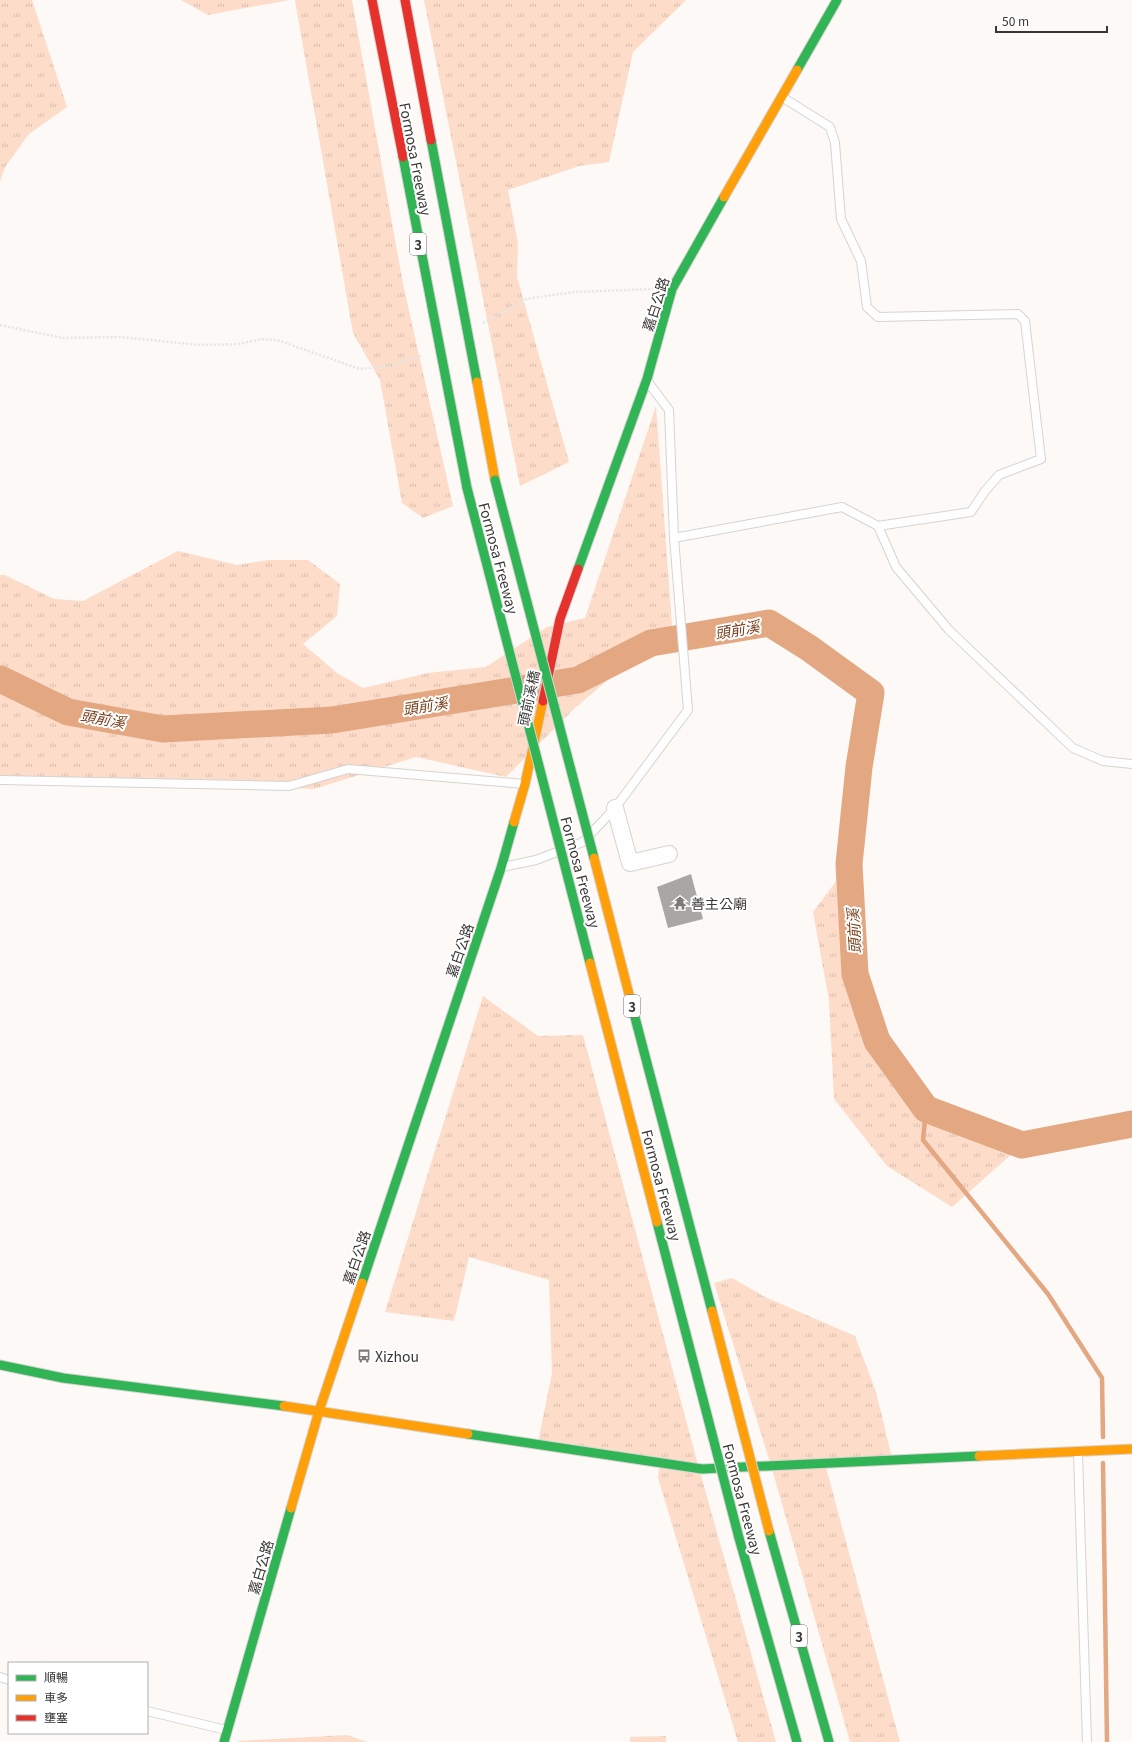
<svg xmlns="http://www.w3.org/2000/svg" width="1132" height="1742" font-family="Georgia,'Noto Sans TC',serif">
<defs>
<pattern id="grass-tufts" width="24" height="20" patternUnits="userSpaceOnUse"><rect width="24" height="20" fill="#fddcc9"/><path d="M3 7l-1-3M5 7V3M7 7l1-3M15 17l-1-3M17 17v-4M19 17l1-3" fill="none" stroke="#dabdad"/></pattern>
</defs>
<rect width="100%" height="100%" fill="#fcf9f6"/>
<!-- grass -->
<g fill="url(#grass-tufts)">
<path d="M0 0H32L67 107 29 134 5 167 0 181Z"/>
<path d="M181 0H289L208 15Z"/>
<path d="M295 0H352L403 284 453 506 423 518 402 503 380 380 353 333Z"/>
<path d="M424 0H686L633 52 609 162 579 166 508 190 518 244 517 277 569 462 520 486Z"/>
<path d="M656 406 672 625 576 707 506 777 416 757 314 789 0 776V575H5L54 599 83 601 178 551 237 565 269 560H308L340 584 337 616 303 644 337 673 363 688 428 673 486 667 547 627 585 618Z"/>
<path d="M849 864 855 974 877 1041 926 1109 1022 1145 952 1207 887 1166 834 1099 829 1000 813 912Z"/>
<path d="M483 996 538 1036 583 1035 698 1465 776 1742H738L658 1478 660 1459 538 1442 552 1373 549 1280 469 1257 454 1321 385 1312Z"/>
<path d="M732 1278 765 1297 855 1336 876 1392 892 1458 824 1460 900 1742H850L770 1462 714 1283Z"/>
<path d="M347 1735 367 1742H238V1741Z"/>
<path d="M666 1736V1742H630V1737Z"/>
</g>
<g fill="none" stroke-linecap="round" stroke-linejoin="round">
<!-- stream -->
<g stroke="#e3a782" stroke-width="4.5">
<path d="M926 1109 923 1140 1048 1294 1102 1378 1103 1437"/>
<path d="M1103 1463 1107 1742"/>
</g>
<!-- river -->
<path stroke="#e3a782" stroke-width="27" d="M0 679 68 712 163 729 332 720 578 680 651 643 769 623 809 648 871 693 859 767 849 864 855 974 877 1041 926 1109 1022 1145 1132 1124"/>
</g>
<!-- building -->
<path fill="#a9a6a5" d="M691 874 703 919 668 928 657 887Z"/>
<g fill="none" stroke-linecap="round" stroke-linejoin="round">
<!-- lane casing -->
<g stroke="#d6d4d1" stroke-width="10">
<g id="lane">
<path d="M782 97 830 127 835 143 841 219 861 261 867 307 878 317 1018 314 1025 321 1041 459 999 475 985 491 971 512 878 526"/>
<path d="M674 538 842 507 878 526 896 567 949 630 1073 748 1103 761 1132 764"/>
<path d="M0 780 289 786 348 769 524 784"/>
<path d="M503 867 536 860 583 842 615 808 688 710 674 538 669 410 648 382"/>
<path d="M1078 1453 1087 1742"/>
<path d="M0 1677 9 1680"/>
<path d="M147 1711 226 1730"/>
</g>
</g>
<!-- street casing -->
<g stroke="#d6d4d1" stroke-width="18">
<path id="street" d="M615 808 630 863 669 854"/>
</g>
<!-- fast casing -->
<g stroke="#d6d4d1" stroke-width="11">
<g id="fast">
<path d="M797 70 837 0"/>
<path d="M431 140 477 382"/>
<path d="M403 157 467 488"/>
<path d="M578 569 647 379 672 289 724 197"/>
<path d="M362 1283 501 868 514 822"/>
<path d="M0 1365 63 1378 284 1406"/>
<path d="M468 1434 702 1469 979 1456"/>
<path d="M769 1531 829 1742"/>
<path d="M739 1538 797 1742"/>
<path d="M224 1742 291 1508"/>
</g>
</g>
<!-- slow casing -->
<g stroke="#d6d4d1" stroke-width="11">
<g id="slow">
<path d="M724 197 797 70"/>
<path d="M477 382 495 480"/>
<path d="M514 822 525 784 543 701"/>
<path d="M284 1406 468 1434"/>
<path d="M979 1456 1132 1449"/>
<path d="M291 1508 319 1411 362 1283"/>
</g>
</g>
<!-- jam casing -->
<g stroke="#d6d4d1" stroke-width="11">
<g id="jam">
<path d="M372 0 403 157"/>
<path d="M405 0 431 140"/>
<path d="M543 701 560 619 578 569"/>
</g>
</g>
<!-- path -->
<g stroke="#e6e5e4" stroke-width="2.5" stroke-dasharray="2 2" stroke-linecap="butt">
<path d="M483 323 526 299 574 292 653 289"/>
<path d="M0 325 63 338 120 337 200 345 239 344 261 339 277 340 360 369 390 366 421 356"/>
</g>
<!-- lane -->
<use href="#lane" stroke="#fffefe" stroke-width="8"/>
<!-- street -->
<use href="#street" stroke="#fffefe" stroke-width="16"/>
<!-- fast -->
<use href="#fast" stroke="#30b455" stroke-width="9"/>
<!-- slow -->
<use href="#slow" stroke="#ff9f0a" stroke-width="9"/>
<!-- jam -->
<use href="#jam" stroke="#e5322d" stroke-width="9"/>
<!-- fast-bridge casing -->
<g stroke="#d6d4d1" stroke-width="11" stroke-linecap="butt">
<g id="fast-bridge">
<path d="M495 480 594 858"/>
<path d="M467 488 590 963"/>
<path d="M632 1006 712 1311"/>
<path d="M657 1222 739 1538"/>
</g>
</g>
<!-- slow-bridge casing -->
<g stroke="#d6d4d1" stroke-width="11" stroke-linecap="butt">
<g id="slow-bridge">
<path d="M594 858 632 1006"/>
<path d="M590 963 657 1222"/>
<path d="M712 1311 769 1531"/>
</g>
</g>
<!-- fast-bridge -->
<use href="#fast-bridge" stroke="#30b455" stroke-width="9"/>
<!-- slow-bridge -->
<use href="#slow-bridge" stroke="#ff9f0a" stroke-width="9"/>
</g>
<!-- icons -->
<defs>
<g id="temple-bare" transform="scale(1.08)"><path d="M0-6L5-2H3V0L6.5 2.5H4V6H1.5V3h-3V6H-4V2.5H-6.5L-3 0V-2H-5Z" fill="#7d7b79" stroke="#fff" stroke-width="2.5" paint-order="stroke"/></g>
<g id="bus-bare" transform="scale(1.08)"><path d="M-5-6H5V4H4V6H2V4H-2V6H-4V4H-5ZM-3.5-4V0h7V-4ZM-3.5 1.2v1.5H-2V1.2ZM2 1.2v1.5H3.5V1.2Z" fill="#7d7b79" stroke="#fff" stroke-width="2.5" paint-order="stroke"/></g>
</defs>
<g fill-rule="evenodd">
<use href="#temple-bare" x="680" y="903"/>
<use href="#bus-bare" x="364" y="1356"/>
</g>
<g text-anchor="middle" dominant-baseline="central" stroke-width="4" stroke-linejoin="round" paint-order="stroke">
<!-- shield labels -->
<g fill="#fff" stroke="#747372" stroke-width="1">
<rect x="410" y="233" width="16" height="22" rx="3"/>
<rect x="624" y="995" width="16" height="22" rx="3"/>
<rect x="791" y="1625" width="16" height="22" rx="3"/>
</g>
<g font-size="13" font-weight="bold" fill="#393735">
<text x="418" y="244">3</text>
<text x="632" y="1006">3</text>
<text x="799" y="1636">3</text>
</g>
<!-- street labels -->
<g font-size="14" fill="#393735" stroke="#fff">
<text transform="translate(416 159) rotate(79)">Formosa Freeway</text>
<text transform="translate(655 304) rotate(-72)">嘉白公路</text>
<text transform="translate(499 558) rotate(75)">Formosa Freeway</text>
<text transform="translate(528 698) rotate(-78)">頭前溪橋</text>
<text transform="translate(581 872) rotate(75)">Formosa Freeway</text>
<text transform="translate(459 950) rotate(-71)">嘉白公路</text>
<text transform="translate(662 1185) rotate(75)">Formosa Freeway</text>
<text transform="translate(356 1257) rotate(-71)">嘉白公路</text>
<text transform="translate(743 1499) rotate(75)">Formosa Freeway</text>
<text transform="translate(260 1567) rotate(-74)">嘉白公路</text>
</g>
<!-- poi labels -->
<g font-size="14" fill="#393735" stroke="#fff" text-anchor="start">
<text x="691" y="903">善主公廟</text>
<text x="375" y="1356">Xizhou</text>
</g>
<!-- water labels -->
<g font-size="15" font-style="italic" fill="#79411d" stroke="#fff">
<text transform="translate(737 629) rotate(-10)">頭前溪</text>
<text transform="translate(425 705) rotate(-9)">頭前溪</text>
<text transform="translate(103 718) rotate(10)">頭前溪</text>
<text transform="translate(853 931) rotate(-93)">頭前溪</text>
</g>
</g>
<!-- legend -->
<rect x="8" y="1662" width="140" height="72" fill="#ffffff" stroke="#b0afae"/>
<rect x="16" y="1675" width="20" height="6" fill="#30b455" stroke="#b0afae"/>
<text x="44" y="1682" font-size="12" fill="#393735">順暢</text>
<rect x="16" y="1695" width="20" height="6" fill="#ff9f0a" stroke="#b0afae"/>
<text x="44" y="1702" font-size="12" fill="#393735">車多</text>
<rect x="16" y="1715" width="20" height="6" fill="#e5322d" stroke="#b0afae"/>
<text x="44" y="1722" font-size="12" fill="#393735">壅塞</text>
<!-- scale -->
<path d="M996 26v6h111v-6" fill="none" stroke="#393735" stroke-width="2"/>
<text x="1002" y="26" font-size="12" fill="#393735" stroke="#ffffff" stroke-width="3" paint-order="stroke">50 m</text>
</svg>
